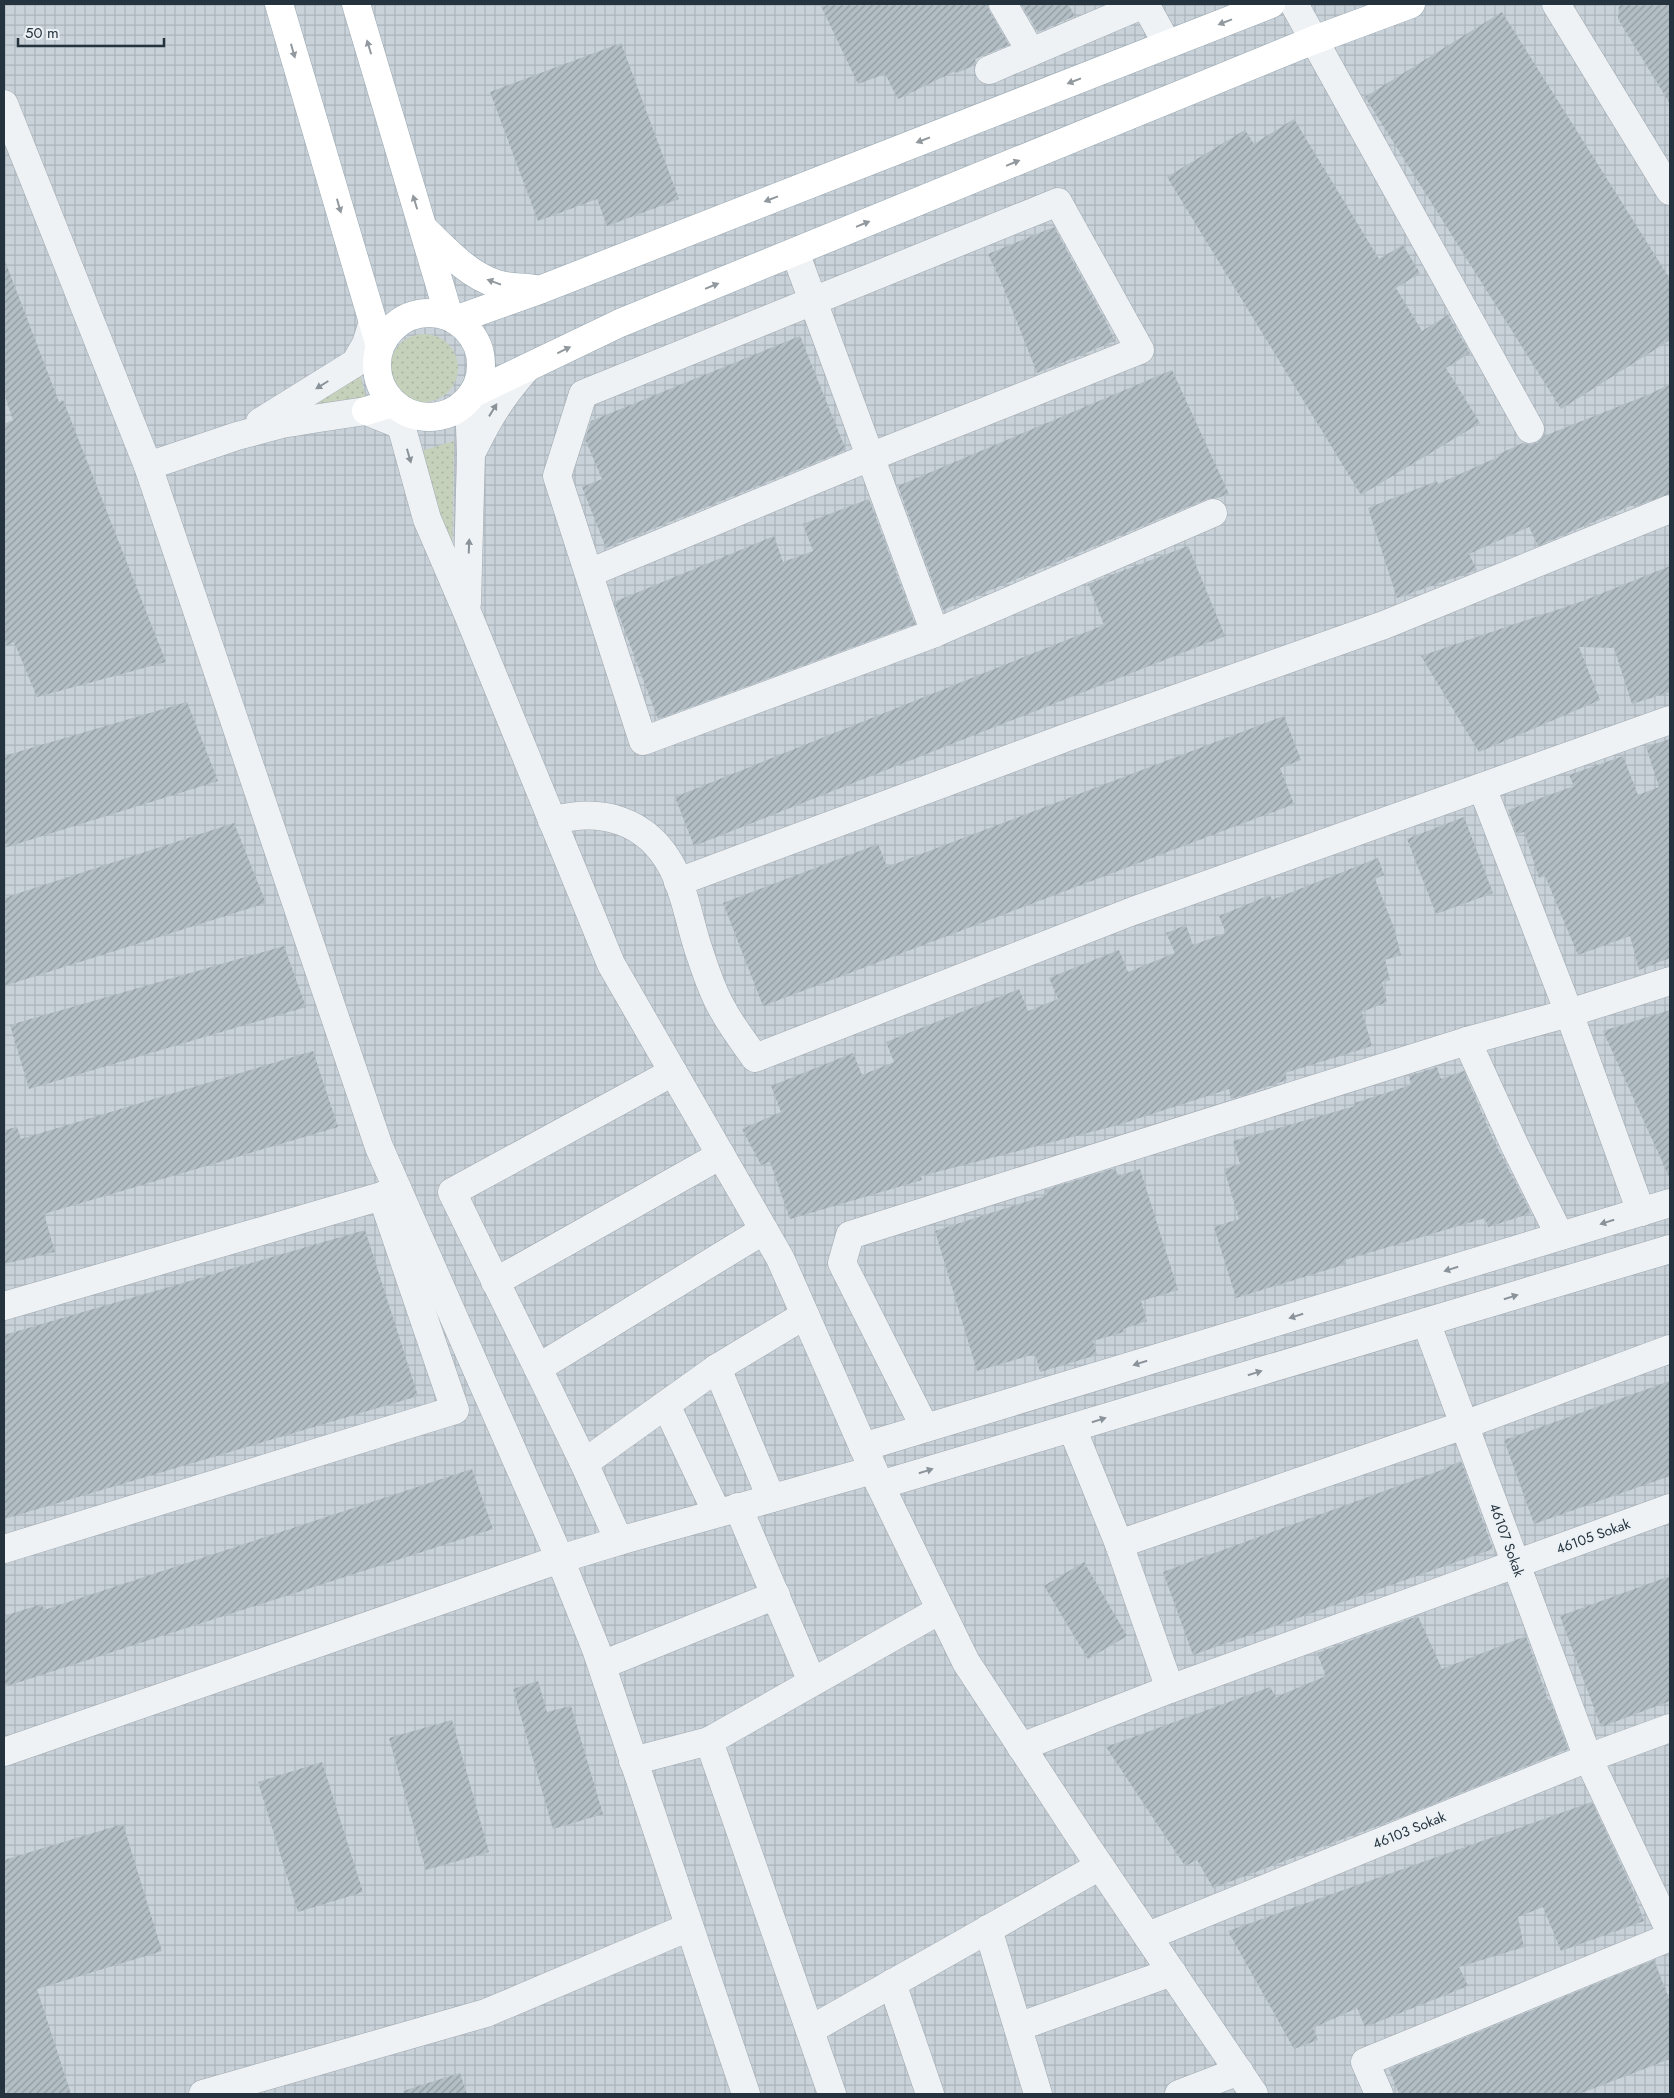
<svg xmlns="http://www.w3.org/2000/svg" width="1674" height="2098" font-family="Jost,sans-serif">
<defs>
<pattern id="industrial-grid" width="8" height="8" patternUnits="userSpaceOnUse" patternTransform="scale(1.25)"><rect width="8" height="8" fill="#c9d2d9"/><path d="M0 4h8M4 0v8" fill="none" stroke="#acb5bb"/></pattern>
<pattern id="grass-dots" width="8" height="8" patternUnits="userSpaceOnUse" patternTransform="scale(1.25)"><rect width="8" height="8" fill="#c6d1bc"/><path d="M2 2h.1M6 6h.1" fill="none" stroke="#aab4a3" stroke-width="1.8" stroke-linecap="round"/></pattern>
<pattern id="building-hatch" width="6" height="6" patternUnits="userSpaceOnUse" patternTransform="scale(1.25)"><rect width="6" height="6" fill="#b3bdc4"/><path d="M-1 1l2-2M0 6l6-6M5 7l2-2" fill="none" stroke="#919aa1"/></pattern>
</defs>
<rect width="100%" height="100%" fill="#dce2e7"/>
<!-- industrial -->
<rect fill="url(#industrial-grid)" x="4" y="4" width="1666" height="2090"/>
<!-- grass -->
<g fill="url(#grass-dots)">
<circle cx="424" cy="368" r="34"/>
<path d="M360 373 367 403 286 417Z"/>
<path d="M454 441 452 563 421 451Z"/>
</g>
<!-- building -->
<g fill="url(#building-hatch)">
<path d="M820 4H987L990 12 1009 45 975 59V65L957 73 955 71 898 99 885 74 858 84Z"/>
<path d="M1021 4H1068L1075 16 1038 32Z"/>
<path d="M1619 4H1670V104L1618 19Z"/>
<path d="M1502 12 1670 279V340L1561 409 1365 97Z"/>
<path d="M621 43 679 199 607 226 597 199 538 221 490 92Z"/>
<path d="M1294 119 1379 259 1403 245 1420 273 1396 288 1422 331 1448 315 1470 353 1446 368 1480 423 1361 495 1167 177 1245 130 1254 144Z"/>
<path d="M1054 227 1105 320 1115 341 1037 373 1002 284 988 254Z"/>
<path d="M5 261 59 402 63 400 166 662 37 697 14 642 4 647V424L13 420 4 394Z"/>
<path d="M800 336 846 450 606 548 582 487 602 479 585 439 591 421Z"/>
<path d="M1172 370 1229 494 1217 498 1207 499 943 610 898 486Z"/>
<path d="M1670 384V494L1638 505 1637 503 1538 546 1529 527 1469 554 1477 570 1397 598 1368 508 1437 481 1438 484 1498 457 1497 455 1523 443 1530 445 1537 443 1544 436 1650 394Z"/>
<path d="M869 499 915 624 658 719 614 602 774 536 783 562 813 551 803 524Z"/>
<path d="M1188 546 1225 636 694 846 675 797 1104 625 1088 584Z"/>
<path d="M1670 566V692L1632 704 1614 648 1579 647 1600 700 1479 752 1421 656 1583 601Z"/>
<path d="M187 702 218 781 4 848V756Z"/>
<path d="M1284 716 1301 760 1280 768 1294 804 763 1006 723 903 878 844 887 867Z"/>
<path d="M1670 739V958L1639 970 1630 936 1578 955 1545 876 1539 878 1524 832 1517 834 1508 810 1574 786 1569 775 1623 756 1638 795 1659 787 1646 747Z"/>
<path d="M1464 817 1493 893 1436 914 1407 839Z"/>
<path d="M234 823 266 903 4 986V898Z"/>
<path d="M1378 858 1384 875 1375 879 1394 928 1401 955 1385 960 1390 980 1382 982 1387 1002 1362 1012 1372 1046 1285 1073 1287 1080 1231 1099 1229 1089 1118 1125 921 1176 922 1180 790 1219 770 1162 761 1165 742 1129 781 1112 771 1086 853 1053 862 1075 894 1062 886 1042 1019 989 1028 1011 1058 999 1049 978 1119 950 1128 972 1175 953 1166 933 1186 925 1193 945 1226 933 1219 916 1270 895 1272 900Z"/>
<path d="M284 946 306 1007 29 1089 10 1025Z"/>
<path d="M1670 1010V1179L1603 1031Z"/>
<path d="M313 1051 338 1127 44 1214 55 1252 4 1264V1130L17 1127 21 1139Z"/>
<path d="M1437 1067 1441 1079 1464 1071 1493 1139 1531 1213 1488 1227 1485 1218 1345 1260 1346 1264 1236 1298 1214 1227 1239 1219 1224 1169 1240 1164 1233 1141 1355 1106 1354 1103 1411 1085 1409 1076Z"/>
<path d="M1115 1168 1118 1176 1140 1169 1178 1290 1141 1301 1147 1321 1123 1329 1124 1332 1093 1341 1097 1355 1040 1372 1035 1354 977 1371 935 1231 1047 1195 1045 1190Z"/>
<path d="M365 1230 418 1396 4 1519V1335Z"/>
<path d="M1670 1381V1476L1534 1524 1504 1440Z"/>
<path d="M1461 1461 1493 1549 1193 1655 1163 1572 1439 1471Z"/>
<path d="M472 1469 493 1529 4 1687V1616L42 1604 44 1610Z"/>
<path d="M1084 1562 1127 1636 1088 1659 1044 1586Z"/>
<path d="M1670 1576V1701L1601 1727 1560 1616Z"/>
<path d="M1418 1616 1442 1669 1526 1636 1548 1700H1550L1568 1749 1404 1816 1213 1888 1197 1860 1185 1866 1106 1747 1270 1687 1276 1697 1326 1676 1317 1653Z"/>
<path d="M538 1681 547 1712 571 1706 603 1814 553 1829 513 1689Z"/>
<path d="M452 1720 489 1852 426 1870 389 1738Z"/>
<path d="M322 1762 363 1892 298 1912 258 1782Z"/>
<path d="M1592 1802 1631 1886 1644 1921 1561 1951 1543 1907 1518 1917 1524 1947 1459 1967 1468 1986 1365 2027 1357 2008 1313 2028 1318 2040 1294 2049 1228 1931Z"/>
<path d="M123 1824 162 1951 37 1989 71 2094H7L4 2082V1860Z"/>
<path d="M1654 1960 1670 2001V2059L1579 2094H1399L1389 2069Z"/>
<path d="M460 2073 467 2094H404L403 2091Z"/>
</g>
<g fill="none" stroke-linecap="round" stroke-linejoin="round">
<!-- minor casing -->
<g stroke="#a1aab1" stroke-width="29">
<g id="minor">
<path d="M1003 4 1031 52"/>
<path d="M1145 4 1167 44"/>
<path d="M1294 4 1530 429"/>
<path d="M1556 4 1670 191"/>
<path d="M989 70 1144 4"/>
<path d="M4 104 148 466"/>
<path d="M795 252 935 633"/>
<path d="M399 409 401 425 427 519 467 612 611 964 780 1258 880 1485 966 1662 1079 1835 1254 2094"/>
<path d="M260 422 355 363 366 344 373 322"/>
<path d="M473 450C489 417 502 396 527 368"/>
<path d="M589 573 870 457 1140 350 1058 202 583 394 557 476 643 741 935 633 1213 513"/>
<path d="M467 603 471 454 469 400"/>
<path d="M1482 787 1569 1013 1641 1212"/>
<path d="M552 821C601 807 647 820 672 867 686 894 690 926 700 954 706 972 713 994 723 1010 732 1027 744 1042 755 1058L1133 911 1670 720"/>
<path d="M678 882 1065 738 1384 625 1670 509"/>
<path d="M1467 1041 1515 1146 1560 1236"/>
<path d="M673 1072 452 1192 584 1463 619 1541 873 1470"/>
<path d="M495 1282 721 1155"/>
<path d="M4 1306 382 1196 397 1188"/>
<path d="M1426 1322 1588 1758 1670 1931"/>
<path d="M538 1368 764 1230"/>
<path d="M717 1368 771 1498"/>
<path d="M666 1405 717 1513"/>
<path d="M925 1428 842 1263 850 1235 1467 1041 1569 1013 1670 981"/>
<path d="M1072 1428 1119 1544 1170 1689"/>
<path d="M863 1447 1670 1203"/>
<path d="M584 1463 717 1368 805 1315"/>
<path d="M880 1485 1670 1249"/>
<path d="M738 1507 812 1682"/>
<path d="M619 1541 560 1559 596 1649 746 2094"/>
<path d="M1119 1544 1464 1425 1670 1349"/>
<path d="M4 1549 455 1410 382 1196"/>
<path d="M602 1665 776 1595"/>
<path d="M1021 1747 1170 1689 1670 1508"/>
<path d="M4 1752 560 1559 379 1147 148 466 237 436 282 424 319 418 366 411 401 425"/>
<path d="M633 1761 709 1741"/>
<path d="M988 1929 1038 2094"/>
<path d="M1148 1936 1588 1758 1670 1728"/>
<path d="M892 1983 930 2094"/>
<path d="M1018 2027 1172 1972"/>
<path d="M810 2030 1100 1866"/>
<path d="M203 2094 486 2013 689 1927"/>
<path d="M832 2094 709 1741 940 1610"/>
<path d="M1179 2094 1239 2071"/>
<path d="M1379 2094 1365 2062 1670 1937"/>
</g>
</g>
<!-- major casing -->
<g stroke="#9aa9b3" stroke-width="29">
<g id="major">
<path d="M279 4 380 346"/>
<path d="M356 4 449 316"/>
<path d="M425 230C446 250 468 275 497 284 508 288 523 287 535 289"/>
<circle cx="429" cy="365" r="52"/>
<path d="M455 320 542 289 1271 4"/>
<path d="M472 394 620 323 1314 40 1411 4"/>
<path d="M366 411 392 403"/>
</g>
</g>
<!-- minor -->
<use href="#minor" stroke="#eef2f5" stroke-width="28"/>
<!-- major -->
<use href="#major" stroke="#fff" stroke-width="28"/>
</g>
<!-- one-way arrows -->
<defs><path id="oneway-solid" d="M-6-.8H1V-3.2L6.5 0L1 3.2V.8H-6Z" transform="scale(1.25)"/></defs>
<g fill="#92999e">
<use href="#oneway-solid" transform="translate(1225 22) rotate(159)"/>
<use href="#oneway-solid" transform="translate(369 47) rotate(-107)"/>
<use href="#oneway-solid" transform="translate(293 51) rotate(74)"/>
<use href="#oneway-solid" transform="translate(1074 81) rotate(159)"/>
<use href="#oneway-solid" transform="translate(923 140) rotate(159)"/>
<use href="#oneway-solid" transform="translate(1013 163) rotate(-22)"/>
<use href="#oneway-solid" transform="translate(771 199) rotate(159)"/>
<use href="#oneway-solid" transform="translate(415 202) rotate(-107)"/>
<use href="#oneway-solid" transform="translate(339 206) rotate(74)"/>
<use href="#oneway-solid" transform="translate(863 224) rotate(-22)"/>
<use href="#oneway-solid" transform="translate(494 282) rotate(-160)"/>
<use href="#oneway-solid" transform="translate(712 286) rotate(-22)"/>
<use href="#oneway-solid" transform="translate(564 350) rotate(-26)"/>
</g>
<g fill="#8a929a">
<use href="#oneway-solid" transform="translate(322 385) rotate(148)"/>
<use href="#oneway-solid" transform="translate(493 410) rotate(-58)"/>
<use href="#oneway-solid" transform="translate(409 456) rotate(74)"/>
<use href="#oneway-solid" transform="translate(469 546) rotate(-88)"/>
<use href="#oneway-solid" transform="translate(1607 1222) rotate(163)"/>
<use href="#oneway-solid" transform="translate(1451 1269) rotate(163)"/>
<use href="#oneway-solid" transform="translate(1511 1297) rotate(-17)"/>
<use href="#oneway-solid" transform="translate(1296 1316) rotate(163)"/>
<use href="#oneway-solid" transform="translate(1140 1363) rotate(163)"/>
<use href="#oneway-solid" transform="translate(1255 1373) rotate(-17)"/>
<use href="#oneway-solid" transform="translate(1099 1420) rotate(-17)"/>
<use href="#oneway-solid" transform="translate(926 1471) rotate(-17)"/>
</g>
<g text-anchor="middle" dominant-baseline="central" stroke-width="4" stroke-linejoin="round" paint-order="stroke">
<!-- street labels -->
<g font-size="14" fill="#25333e" stroke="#ebf1f5">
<text transform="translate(1593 1536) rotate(-20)">46105 Sokak</text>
<text transform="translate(1507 1540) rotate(70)">46107 Sokak</text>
<text transform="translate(1409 1830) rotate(-22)">46103 Sokak</text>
</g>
</g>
<!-- border -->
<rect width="1674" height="2098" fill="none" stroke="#25333e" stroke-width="10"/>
<!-- scale -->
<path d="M18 38v8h146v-8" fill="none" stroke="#25333e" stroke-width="2.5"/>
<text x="25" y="38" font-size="15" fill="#25333e" stroke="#ebf1f5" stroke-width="4" paint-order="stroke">50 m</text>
</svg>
